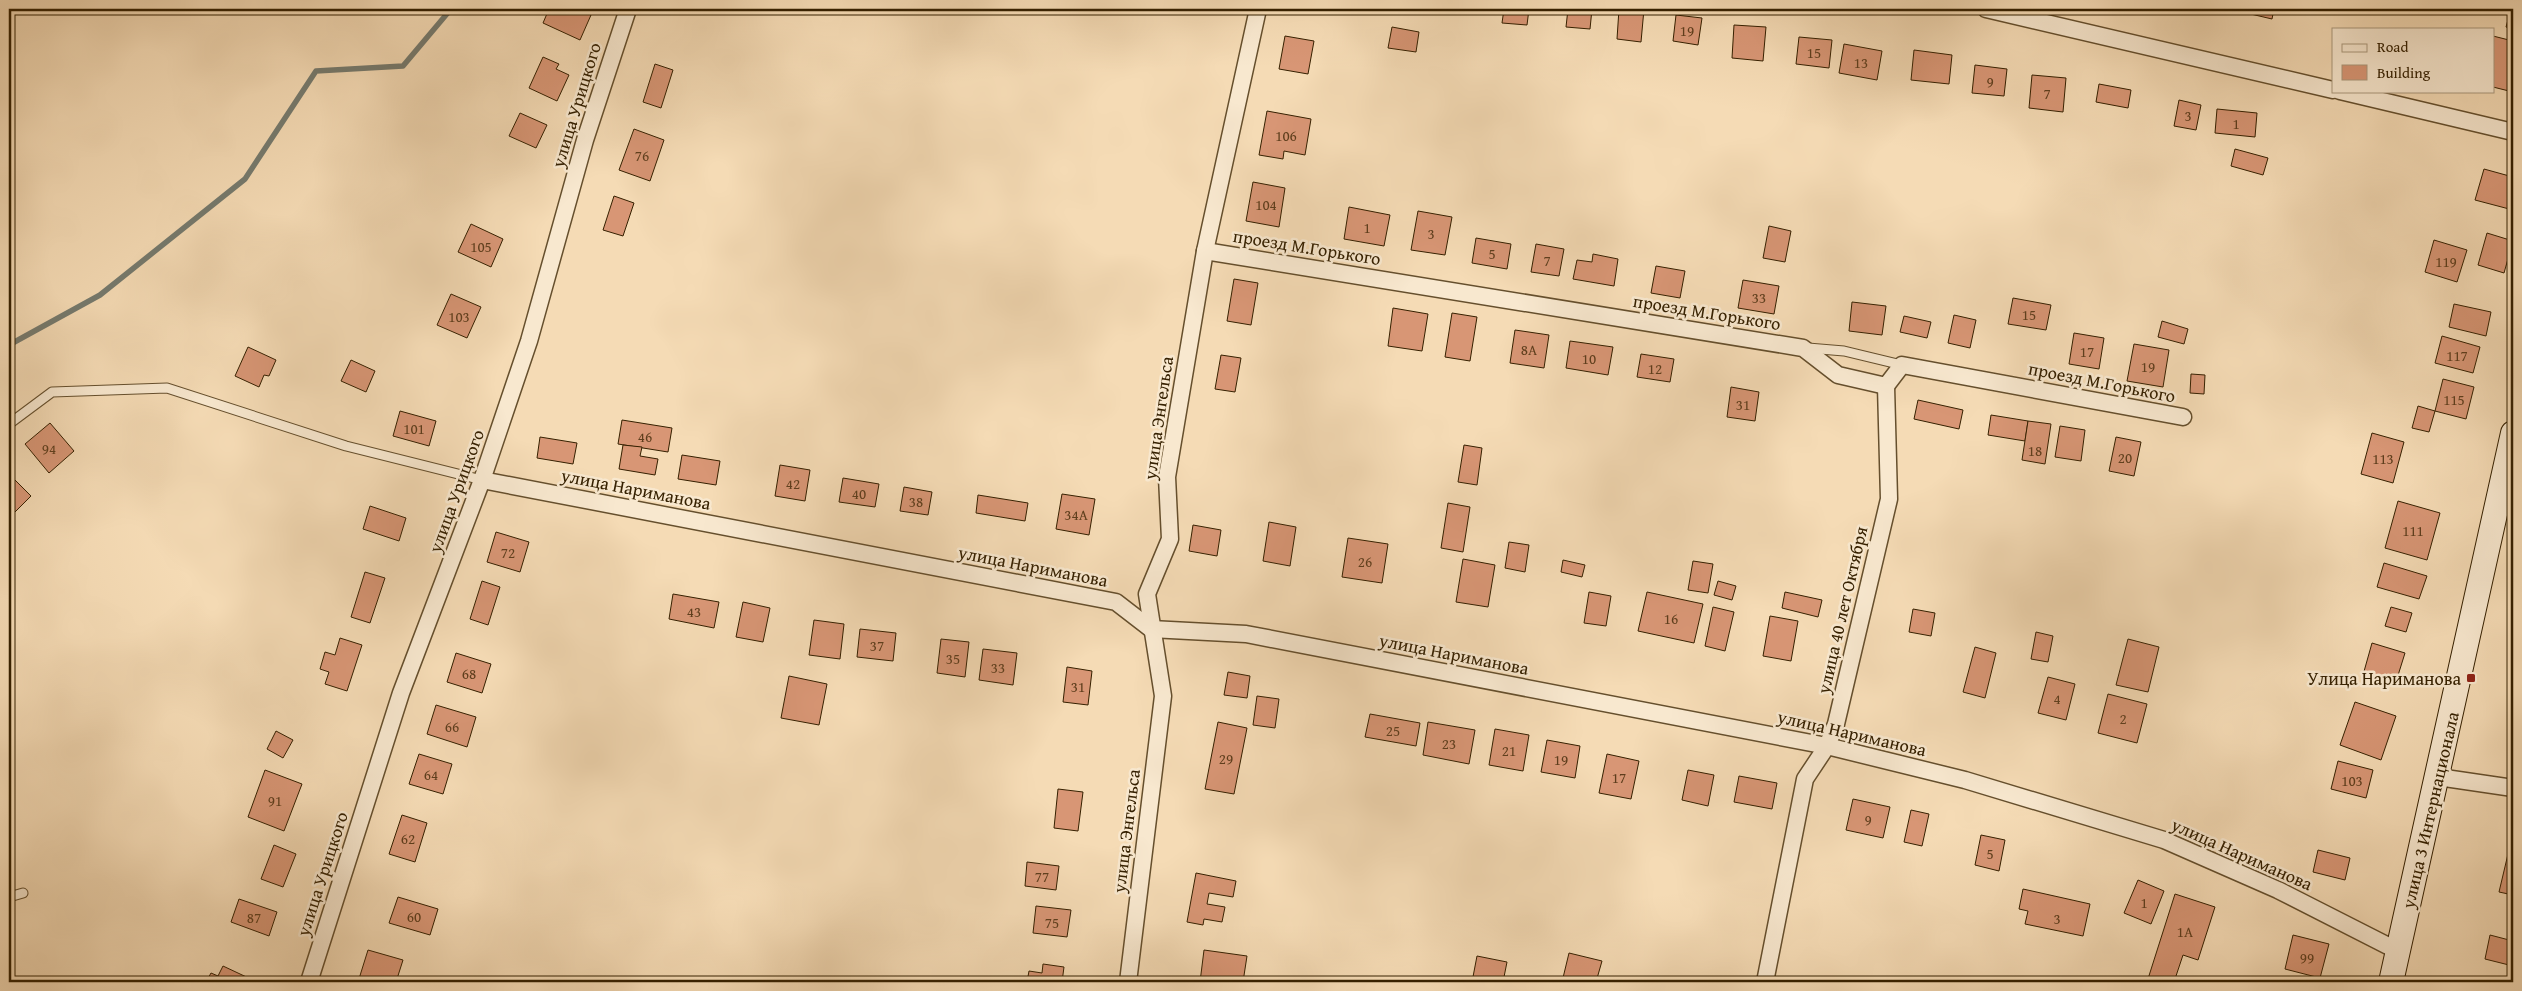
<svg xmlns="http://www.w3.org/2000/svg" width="2522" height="991" font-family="'Gentium Book Plus',serif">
<rect width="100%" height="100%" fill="#f5dbb5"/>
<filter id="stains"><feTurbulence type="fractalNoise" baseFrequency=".004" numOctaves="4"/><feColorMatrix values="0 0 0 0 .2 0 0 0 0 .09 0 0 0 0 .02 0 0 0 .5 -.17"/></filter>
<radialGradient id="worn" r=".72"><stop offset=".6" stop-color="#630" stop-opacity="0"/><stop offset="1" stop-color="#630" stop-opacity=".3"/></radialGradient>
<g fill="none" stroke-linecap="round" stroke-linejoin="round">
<!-- stream -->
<path stroke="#767b6f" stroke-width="5.5" d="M9 345 100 295 245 179 316 71 403 66 451 9"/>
</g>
<!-- building -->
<g fill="#d89675" stroke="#352000">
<path d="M549 9H577L591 15 580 40 543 23Z"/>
<path d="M1387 9H1410V14Z"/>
<path d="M1504 9H1529L1527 25 1502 23Z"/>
<path d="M1568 9H1592L1590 29 1566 27Z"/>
<path d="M1619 9H1644L1641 42 1617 39Z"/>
<path d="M2238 9H2274L2272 19 2238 11Z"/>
<path d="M2511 9H2513V29L2506 27Z"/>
<path d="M1676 15 1702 18 1698 45 1673 41Z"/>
<path d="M1734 25 1766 27 1763 61 1732 58Z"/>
<path d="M1392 27 1419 32 1416 52 1388 48Z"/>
<path d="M1285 36 1314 41 1308 74 1279 69Z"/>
<path d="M2493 36 2513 41V92L2493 87Z"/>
<path d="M1799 37 1832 40 1829 68 1796 64Z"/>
<path d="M1844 44 1882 51 1877 80 1839 73Z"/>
<path d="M1914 50 1952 55 1949 84 1911 80Z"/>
<path d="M543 57 559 64 556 69 569 75 557 101 529 88Z"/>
<path d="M655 64 673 70 661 108 643 102Z"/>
<path d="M1975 65 2007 69 2004 96 1972 93Z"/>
<path d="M2032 75 2066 78 2063 112 2029 108Z"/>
<path d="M2099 84 2131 90 2128 108 2096 102Z"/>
<path d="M2179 100 2201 105 2196 130 2174 126Z"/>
<path d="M2217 109 2257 113 2255 137 2215 133Z"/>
<path d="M1267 111 1311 119 1305 155 1284 151 1283 159 1259 155Z"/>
<path d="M520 113 547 125 536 148 509 136Z"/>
<path d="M634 129 664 140 650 181 619 170Z"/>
<path d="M2235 149 2268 158 2263 175 2231 166Z"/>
<path d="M2484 169 2513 177V210L2475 200Z"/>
<path d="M1253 182 1285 188 1279 227 1246 221Z"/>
<path d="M614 196 634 203 623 236 603 230Z"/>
<path d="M1349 207 1390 215 1384 246 1344 239Z"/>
<path d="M1418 211 1452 217 1445 255 1411 250Z"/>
<path d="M471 224 503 239 491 267 458 252Z"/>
<path d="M1769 226 1791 231 1785 262 1763 258Z"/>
<path d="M2487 233 2513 241 2504 273 2478 265Z"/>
<path d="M1476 238 1511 244 1507 269 1472 263Z"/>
<path d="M2434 240 2467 250 2457 282 2425 272Z"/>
<path d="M1536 244 1564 249 1559 276 1531 272Z"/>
<path d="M1593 254 1618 259 1614 286 1573 279 1577 260 1592 262Z"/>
<path d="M1656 266 1685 271 1680 298 1651 293Z"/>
<path d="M1234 279 1258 283 1251 325 1227 321Z"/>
<path d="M1743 280 1779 286 1774 314 1738 308Z"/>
<path d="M451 294 481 307 467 338 437 325Z"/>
<path d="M2013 298 2051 305 2046 330 2008 324Z"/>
<path d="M1852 302 1886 306 1882 335 1849 331Z"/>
<path d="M2454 304 2491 312 2486 336 2449 327Z"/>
<path d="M1393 308 1428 314 1422 351 1388 346Z"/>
<path d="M1452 313 1477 317 1470 361 1445 357Z"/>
<path d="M1954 315 1976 320 1970 348 1948 343Z"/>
<path d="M1904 316 1931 322 1927 338 1900 332Z"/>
<path d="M2162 321 2188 329 2184 344 2158 337Z"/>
<path d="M1515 330 1549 335 1544 368 1510 363Z"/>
<path d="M2074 333 2104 338 2099 369 2069 364Z"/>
<path d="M2442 336 2480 347 2473 373 2435 363Z"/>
<path d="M1570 341 1613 347 1608 375 1566 368Z"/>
<path d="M2134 344 2169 350 2163 387 2127 381Z"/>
<path d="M248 347 276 360 269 376 264 375 259 387 235 376Z"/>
<path d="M1641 354 1674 359 1670 382 1637 377Z"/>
<path d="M1221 355 1241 358 1235 392 1215 389Z"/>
<path d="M351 360 375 371 366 392 341 381Z"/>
<path d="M2191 374 2205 375 2204 394 2190 393Z"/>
<path d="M2443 379 2474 387 2466 419 2435 411Z"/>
<path d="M1731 387 1759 392 1755 421 1727 417Z"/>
<path d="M1918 400 1963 410 1959 429 1914 419Z"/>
<path d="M2418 406 2435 411 2429 432 2412 428Z"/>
<path d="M400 411 436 421 429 446 393 436Z"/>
<path d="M1991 415 2028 421 2025 441 1988 435Z"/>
<path d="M622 420 672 428 668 452 618 444Z"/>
<path d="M2028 421 2051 424 2045 464 2022 460Z"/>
<path d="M50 423 74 451 49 473 25 444Z"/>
<path d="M2060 426 2085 430 2081 461 2055 457Z"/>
<path d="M2372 433 2404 442 2393 483 2361 474Z"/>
<path d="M540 437 577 443 573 464 537 458Z"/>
<path d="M2116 437 2141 442 2134 476 2109 471Z"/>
<path d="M623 445 642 447 640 456 658 459 655 475 619 469Z"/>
<path d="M1464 445 1482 448 1477 485 1458 482Z"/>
<path d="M682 455 720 461 716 485 678 479Z"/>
<path d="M780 465 810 470 805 501 775 496Z"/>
<path d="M9 474 31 496 11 516 9 513Z"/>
<path d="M843 478 879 484 875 507 839 502Z"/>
<path d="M904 487 932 492 928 515 900 511Z"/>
<path d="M1062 494 1095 499 1089 535 1056 529Z"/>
<path d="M978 495 1028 503 1025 521 976 513Z"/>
<path d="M2398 501 2440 513 2427 560 2385 548Z"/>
<path d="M1448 503 1470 507 1463 552 1441 548Z"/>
<path d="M370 506 406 518 399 541 363 529Z"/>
<path d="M1269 522 1296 527 1290 566 1263 561Z"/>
<path d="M1193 525 1221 530 1217 556 1189 551Z"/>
<path d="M496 532 529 542 520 572 487 562Z"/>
<path d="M1348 538 1388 544 1382 583 1342 577Z"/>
<path d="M1509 542 1529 545 1525 572 1505 568Z"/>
<path d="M1463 559 1495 565 1488 607 1456 602Z"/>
<path d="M1563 560 1585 565 1582 577 1561 572Z"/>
<path d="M1693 561 1713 564 1708 593 1688 590Z"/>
<path d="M2384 563 2427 576 2419 599 2377 587Z"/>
<path d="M365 572 385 578 370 623 351 617Z"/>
<path d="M482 581 500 587 488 625 470 619Z"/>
<path d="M1718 581 1736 586 1732 600 1714 595Z"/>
<path d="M1589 592 1611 596 1606 626 1584 623Z"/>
<path d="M1647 592 1703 604 1694 643 1638 631Z"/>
<path d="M1785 592 1822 600 1818 617 1782 608Z"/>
<path d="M673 594 719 602 714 628 669 619Z"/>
<path d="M743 602 770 608 763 642 736 637Z"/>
<path d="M1713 607 1734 612 1725 651 1705 646Z"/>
<path d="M2391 607 2412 613 2406 632 2385 626Z"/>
<path d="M1913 609 1935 613 1931 636 1909 632Z"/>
<path d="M1770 616 1798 621 1791 661 1763 656Z"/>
<path d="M814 620 844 624 840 659 809 655Z"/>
<path d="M860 629 896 633 893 661 857 657Z"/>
<path d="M2036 632 2053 636 2048 662 2031 659Z"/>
<path d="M340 638 362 645 347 691 325 684 329 672 320 669 325 652 335 655Z"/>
<path d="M941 639 969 642 965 677 937 673Z"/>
<path d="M2128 639 2159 647 2148 692 2116 685Z"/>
<path d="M2372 643 2405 653 2395 685 2363 675Z"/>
<path d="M1975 647 1996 653 1985 698 1963 692Z"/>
<path d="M983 649 1017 653 1013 685 979 680Z"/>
<path d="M456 653 491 664 482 693 447 682Z"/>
<path d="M1067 667 1092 671 1088 705 1063 702Z"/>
<path d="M1228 672 1250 676 1247 698 1224 695Z"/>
<path d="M789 676 827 684 819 725 781 718Z"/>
<path d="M2048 677 2075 684 2066 720 2038 713Z"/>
<path d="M2108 694 2147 704 2137 743 2098 733Z"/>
<path d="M1257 696 1279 699 1275 728 1253 725Z"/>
<path d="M2355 702 2396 716 2381 760 2340 745Z"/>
<path d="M436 705 476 717 467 747 427 734Z"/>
<path d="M1370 714 1420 723 1416 746 1365 737Z"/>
<path d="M1218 722 1247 728 1234 794 1205 789Z"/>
<path d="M1428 722 1475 730 1469 764 1423 755Z"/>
<path d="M1495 729 1529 735 1523 771 1489 765Z"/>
<path d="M276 731 293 740 283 758 267 749Z"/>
<path d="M1547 740 1580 746 1575 778 1541 772Z"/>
<path d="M419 754 452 764 443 794 409 784Z"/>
<path d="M1607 754 1639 761 1631 799 1599 793Z"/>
<path d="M2338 761 2373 770 2366 798 2331 789Z"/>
<path d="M265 770 302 784 284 831 248 817Z"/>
<path d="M1688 770 1714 775 1708 806 1682 800Z"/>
<path d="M1739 776 1777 783 1772 809 1734 802Z"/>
<path d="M1058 789 1083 792 1078 831 1054 828Z"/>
<path d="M1853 799 1890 807 1883 838 1846 830Z"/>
<path d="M1911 810 1929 814 1922 846 1904 842Z"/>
<path d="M402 815 427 823 415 862 389 854Z"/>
<path d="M1981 835 2005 840 1999 871 1975 865Z"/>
<path d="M274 845 296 854 283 887 261 879Z"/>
<path d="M2318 850 2350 858 2345 880 2313 872Z"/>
<path d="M2508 854 2513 856V895L2499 892Z"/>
<path d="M1027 862 1059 866 1056 890 1025 886Z"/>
<path d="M1196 873 1236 881 1233 897 1209 893 1207 904 1225 907 1222 922 1204 919 1203 925 1187 922Z"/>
<path d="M2138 880 2164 891 2151 924 2124 913Z"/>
<path d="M2023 889 2090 904 2083 936 2025 924 2028 911 2019 909Z"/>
<path d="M2175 894 2215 907 2198 960 2183 955 2174 982H2147Z"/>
<path d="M398 897 438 909 430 935 389 923Z"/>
<path d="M239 899 277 912 269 936 231 922Z"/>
<path d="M1036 906 1071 910 1067 937 1033 933Z"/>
<path d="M2293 935 2329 944 2320 978 2285 969Z"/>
<path d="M2490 935 2513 941V966L2485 959Z"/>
<path d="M368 950 403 960 396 982H358Z"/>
<path d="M1204 950 1247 956 1243 982H1200Z"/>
<path d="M1569 953 1602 961 1596 982H1562Z"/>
<path d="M1477 956 1507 962 1503 982H1472Z"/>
<path d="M1043 964 1064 967 1062 982H1027L1029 971 1042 973Z"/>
<path d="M223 966 255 981V982H206L211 973 218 976Z"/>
<path d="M2509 971 2513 972V982L2507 980Z"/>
</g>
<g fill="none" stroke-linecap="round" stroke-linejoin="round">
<!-- lane casing -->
<g stroke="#654f2d" stroke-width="11">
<g id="lane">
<path d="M1808 348 1844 351 1902 365"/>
<path d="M9 424 52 392 167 388 346 446 482 480"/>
<path d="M9 897 23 893"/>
</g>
</g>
<!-- street casing -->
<g stroke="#654f2d" stroke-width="19">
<g id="street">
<path d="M1986 9 2333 90"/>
<path d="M2340 91 2513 132"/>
<path d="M1205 251 1803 348 1838 375 1886 386 1902 365 2183 417"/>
<path d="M482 480 1116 602 1151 629 1246 634 1827 746 1965 780 2164 840 2278 890 2398 951"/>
<path d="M2438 777 2513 788"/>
<path d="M309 982 401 693 482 480 529 341 585 140 628 9"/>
<path d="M1128 982 1163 696 1147 594 1170 539 1167 477 1205 251 1258 9"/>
<path d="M1765 982 1805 779 1827 746 1836 724 1889 499 1886 386"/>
</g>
</g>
<!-- secondary casing -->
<g stroke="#352000" stroke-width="26">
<path id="secondary" d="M2391 982 2513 433"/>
</g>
<!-- lane -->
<use href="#lane" stroke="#f8e8cf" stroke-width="9"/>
<!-- street -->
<use href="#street" stroke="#f8e8cf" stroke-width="16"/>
<!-- secondary -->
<use href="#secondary" stroke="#f8e8cf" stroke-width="24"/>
</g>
<!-- markers -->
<rect fill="#8f2418" stroke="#f8e8cf" stroke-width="2" x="2466" y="673" width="10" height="10" rx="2.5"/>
<g text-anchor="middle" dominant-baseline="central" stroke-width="5" stroke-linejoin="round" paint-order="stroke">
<!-- number labels -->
<g font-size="15" fill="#5e3e1d">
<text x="1687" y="30">19</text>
<text x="1814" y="52">15</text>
<text x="1861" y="62">13</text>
<text x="1990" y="81">9</text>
<text x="2047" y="93">7</text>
<text x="2188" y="115">3</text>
<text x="2236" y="123">1</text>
<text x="1286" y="135">106</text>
<text x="642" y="155">76</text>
<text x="1266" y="204">104</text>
<text x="1367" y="227">1</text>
<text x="1431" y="233">3</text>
<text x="481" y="246">105</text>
<text x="1492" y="253">5</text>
<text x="1547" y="260">7</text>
<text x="2446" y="261">119</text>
<text x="1759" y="297">33</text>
<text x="2029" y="314">15</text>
<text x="459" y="316">103</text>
<text x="1529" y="349">8А</text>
<text x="2087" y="351">17</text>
<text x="2457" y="355">117</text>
<text x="1589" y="358">10</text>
<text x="2148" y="366">19</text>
<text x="1655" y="368">12</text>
<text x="2454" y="399">115</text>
<text x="1743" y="404">31</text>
<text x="414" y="428">101</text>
<text x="645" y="436">46</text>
<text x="49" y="448">94</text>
<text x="2035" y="450">18</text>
<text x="2125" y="457">20</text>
<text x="2383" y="458">113</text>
<text x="793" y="483">42</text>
<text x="859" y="493">40</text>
<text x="916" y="501">38</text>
<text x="1076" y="514">34А</text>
<text x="2413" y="530">111</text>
<text x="508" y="552">72</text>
<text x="1365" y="561">26</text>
<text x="694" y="611">43</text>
<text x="1671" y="618">16</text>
<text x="877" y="645">37</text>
<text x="953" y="658">35</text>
<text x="998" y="667">33</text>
<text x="469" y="673">68</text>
<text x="1078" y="686">31</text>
<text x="2057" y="698">4</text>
<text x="2123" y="718">2</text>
<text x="452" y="726">66</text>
<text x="1393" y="730">25</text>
<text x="1449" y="743">23</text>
<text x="1509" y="750">21</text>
<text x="1226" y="758">29</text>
<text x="1561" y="759">19</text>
<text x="431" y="774">64</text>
<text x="1619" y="777">17</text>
<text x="2352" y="780">103</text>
<text x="275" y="800">91</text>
<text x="1868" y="819">9</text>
<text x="408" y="838">62</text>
<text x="1990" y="853">5</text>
<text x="1042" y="876">77</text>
<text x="2144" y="902">1</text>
<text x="414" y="916">60</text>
<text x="254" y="917">87</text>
<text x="2057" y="918">3</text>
<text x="1052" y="922">75</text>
<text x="2185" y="931">1А</text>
<text x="2307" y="957">99</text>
</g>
<!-- street labels -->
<g font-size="18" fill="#352000" stroke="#f8e8cf">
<text transform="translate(576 105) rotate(-73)">улица Урицкого</text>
<text transform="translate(1307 247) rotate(9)">проезд М.Горького</text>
<text transform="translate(1707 312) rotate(9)">проезд М.Горького</text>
<text transform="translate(2102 382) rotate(11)">проезд М.Горького</text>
<text transform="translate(1158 418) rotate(-82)">улица Энгельса</text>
<text transform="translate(636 489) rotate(11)">улица Нариманова</text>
<text transform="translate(456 491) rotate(-70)">улица Урицкого</text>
<text transform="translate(1033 566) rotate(11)">улица Нариманова</text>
<text transform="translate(1842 610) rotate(-77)">улица 40 лет Октября</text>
<text transform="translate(1454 654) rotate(11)">улица Нариманова</text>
<text transform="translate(1852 733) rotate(13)">улица Нариманова</text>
<text transform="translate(2430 810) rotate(-77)">улица 3 Интернационала</text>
<text transform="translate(1126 831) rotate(-83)">улица Энгельса</text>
<text transform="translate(2242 854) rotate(24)">улица Нариманова</text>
<text transform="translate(322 874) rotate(-72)">улица Урицкого</text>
</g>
<!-- poi labels -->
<g font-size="18" fill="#352000" stroke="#f8e8cf" text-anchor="end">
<text x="2461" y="678">Улица Нариманова</text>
</g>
</g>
<!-- margin -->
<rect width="2522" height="991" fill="none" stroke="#f5dbb5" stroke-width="30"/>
<rect x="10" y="10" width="2502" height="971" fill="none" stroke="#352000" stroke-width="2.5"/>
<rect x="15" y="15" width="2492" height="961" fill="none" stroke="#352000"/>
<!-- legend -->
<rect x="2332" y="28" width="162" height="65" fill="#f8e8cf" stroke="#aa987c"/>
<rect x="2342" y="44" width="25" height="8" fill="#f8e8cf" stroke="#aa987c"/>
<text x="2377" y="52" font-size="15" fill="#352000">Road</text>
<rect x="2342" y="65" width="25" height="15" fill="#d89675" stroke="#aa987c"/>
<text x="2377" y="78" font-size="15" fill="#352000">Building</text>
<rect width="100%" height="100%" filter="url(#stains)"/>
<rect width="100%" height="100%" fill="url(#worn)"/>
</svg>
